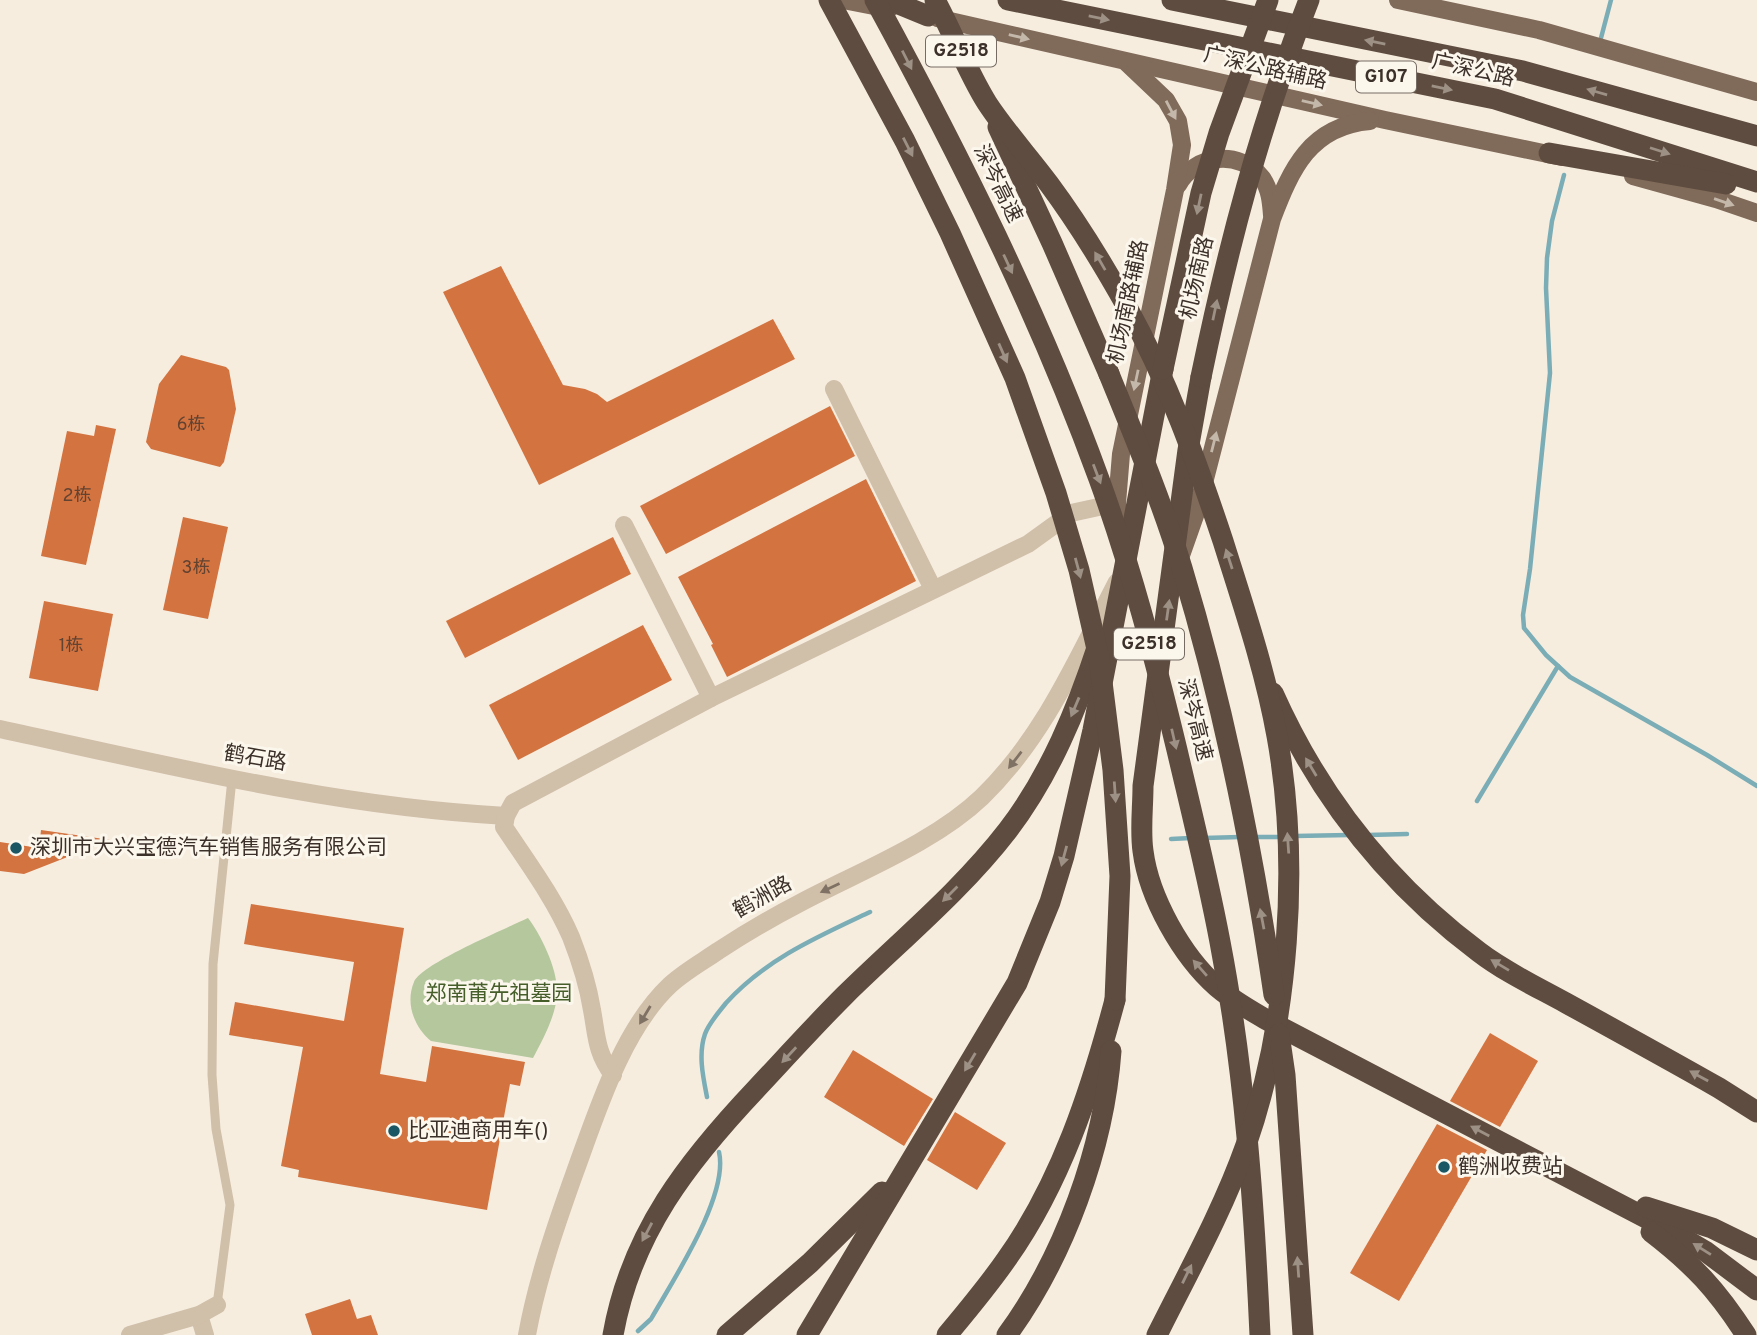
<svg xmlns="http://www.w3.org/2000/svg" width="1757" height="1335" font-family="Overpass,'Noto Sans SC',sans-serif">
<rect width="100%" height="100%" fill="#f6eddf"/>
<!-- green -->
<path fill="#b4c79d" d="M528 918C541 935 557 968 557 990 558 1012 543 1039 533 1058L431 1041C414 1027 405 1003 414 982 421 964 507 928 528 918Z"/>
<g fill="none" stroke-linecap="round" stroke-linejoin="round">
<!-- stream -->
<g stroke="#7aadb6" stroke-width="4.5">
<path d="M1601 38 1611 0"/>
<path d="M1564 175 1552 221 1547 258 1546 288 1550 373 1530 569 1523 615 1524 628 1546 655 1570 677 1707 755 1757 786"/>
<path d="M1477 801 1558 666"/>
<path d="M1368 835 1407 834"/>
<path d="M1295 836 1349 835"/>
<path d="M1253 837H1282"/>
<path d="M1204 838 1240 837"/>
<path d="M1171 839 1191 838"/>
<path d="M707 1097C703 1077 698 1054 705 1034 709 1023 719 1012 726 1003 766 959 817 937 870 912"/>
<path d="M638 1331 651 1319C673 1280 729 1196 719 1152"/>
</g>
</g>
<!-- building -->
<g fill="#d37340">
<path d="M501 266 563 385 585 389 597 394 607 402 773 319 795 359 539 485 443 292Z"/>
<path d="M181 355 226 367 229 370 236 409 224 462 220 467 151 449 146 442 159 384Z"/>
<path d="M830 406 855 456 666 554 640 506Z"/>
<path d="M96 425 116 429 86 565 41 556 67 431 94 436Z"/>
<path d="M866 479 916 581 727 677 711 645 713 644 678 577Z"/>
<path d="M183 517 228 527 208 619 163 610Z"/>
<path d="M613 537 631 574 465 658 446 621Z"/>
<path d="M44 601 113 614 98 691 29 678Z"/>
<path d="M643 625 672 680 518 760 489 705Z"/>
<path d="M41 830 111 840 24 874 0 871V842L39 848Z"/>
<path d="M251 904 404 928 380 1074 426 1082 432 1046 525 1062 520 1086 510 1084 487 1210 298 1177 299 1170 281 1166 303 1047 229 1035 235 1002 344 1021 354 962 244 944Z"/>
<path d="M1490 1033 1538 1061 1500 1127 1450 1101Z"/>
<path d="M853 1050 933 1099 904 1146 824 1097Z"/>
<path d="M955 1112 1006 1143 977 1190 927 1160Z"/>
<path d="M1437 1124 1487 1150 1399 1301 1350 1273Z"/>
<path d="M350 1299 357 1319 371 1315 378 1335H312L305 1314Z"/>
</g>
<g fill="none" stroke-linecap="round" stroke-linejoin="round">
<!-- lane -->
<path stroke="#d0bfa9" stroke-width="9" d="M217 1305 230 1205 216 1129 212 1075 213 964 232 779"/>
<!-- street -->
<g stroke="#d0bfa9" stroke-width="18">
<path d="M834 389 933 589"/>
<path d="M624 525 711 698"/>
<path d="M0 729C167 765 335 807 506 816"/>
<path d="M613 1075C596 1052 597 1037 592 1010 588 985 580 960 571 937 554 898 528 863 504 827L506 816 513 803 711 698 1028 544 1071 513 1117 503"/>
<path d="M199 1315 205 1335"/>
<path d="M130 1335 199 1315 217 1305"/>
<path d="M527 1335C537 1280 556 1225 575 1172 597 1112 622 1030 670 985 684 972 702 962 718 951 744 934 771 918 800 903 858 872 934 843 982 797 1044 737 1078 657 1117 582"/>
</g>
<!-- primary -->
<g stroke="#806a59" stroke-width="18">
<path d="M843 0 889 9"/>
<path d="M1398 0 1539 30 1757 92"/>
<path d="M937 18 1385 120 1562 157"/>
<path d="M1633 176 1716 199 1757 213"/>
<path d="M1178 185C1195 154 1240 149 1262 178 1270 189 1271 202 1272 215"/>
<path d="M1118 523 1117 503 1121 454 1175 190 1182 145 1178 121 1166 100 1127 63"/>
<path d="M1179 561 1197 510 1272 219C1291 169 1310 126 1370 121"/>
</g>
<!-- highway -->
<g stroke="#5e4c40" stroke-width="21">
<path d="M889 0 928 16"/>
<path d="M1008 0 1495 99 1757 182"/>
<path d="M1172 0 1523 71 1757 136"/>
<path d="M998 127 1052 243 1109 374"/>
<path d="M1549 153 1726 184"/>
<path d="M1201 377 1188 450 1143 786C1143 808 1140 830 1143 851 1149 898 1182 956 1217 987 1232 1000 1250 1010 1267 1020L1671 1231 1705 1251 1757 1290"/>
<path d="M1273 693C1319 796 1388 884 1479 952 1505 972 1537 987 1566 1003 1617 1031 1668 1059 1719 1088L1757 1112"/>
<path d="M1646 1207 1712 1228 1757 1250"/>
<path d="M1651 1232C1694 1265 1717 1290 1746 1335"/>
<path d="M613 1335C631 1233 688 1161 757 1088 786 1057 815 1025 845 995 900 941 961 891 1008 830 1050 775 1077 709 1098 645"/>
<path d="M727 1335 810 1263 882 1192"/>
<path d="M807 1335 1017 983 1050 902 1064 856 1093 730 1163 369"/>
<path d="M947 1335C967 1311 988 1286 1006 1260 1061 1183 1091 1090 1115 1000"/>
<path d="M1007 1335C1064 1257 1104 1148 1111 1051"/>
</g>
<!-- highway-bridge -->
<g stroke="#5e4c40" stroke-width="21">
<path d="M829 0 905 141 950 233 1015 378 1056 493 1079 570 1099 658 1113 770 1120 876 1115 1000"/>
<path d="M875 0C959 154 1039 314 1099 479 1131 567 1155 659 1177 750 1192 814 1208 878 1220 942 1245 1072 1254 1204 1260 1335"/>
<path d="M935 0C953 33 967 71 987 103 1006 132 1029 157 1049 184 1078 223 1103 264 1127 307 1168 381 1196 460 1223 541 1243 605 1265 669 1277 736 1300 863 1289 1022 1246 1145 1223 1210 1188 1273 1157 1335"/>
<path d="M1163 369 1201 193 1219 133 1268 0"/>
<path d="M1109 374C1135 438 1162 502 1182 568 1224 707 1253 851 1274 995"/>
<path d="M1201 377C1228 247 1260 124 1309 0"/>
<path d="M1279 1034 1285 1075 1303 1335"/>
</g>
</g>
<!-- one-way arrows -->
<defs><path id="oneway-solid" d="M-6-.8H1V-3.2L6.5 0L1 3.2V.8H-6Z" transform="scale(1.75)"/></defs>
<g fill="#9d9085">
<use href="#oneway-solid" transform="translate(1099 18) rotate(11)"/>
<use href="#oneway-solid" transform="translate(1375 42) rotate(-169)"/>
<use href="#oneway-solid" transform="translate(907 60) rotate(63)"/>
<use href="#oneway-solid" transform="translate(1442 88) rotate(11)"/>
<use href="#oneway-solid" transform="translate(1597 92) rotate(-164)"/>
<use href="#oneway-solid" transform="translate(908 147) rotate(63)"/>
<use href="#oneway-solid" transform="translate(1660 151) rotate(18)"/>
<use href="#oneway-solid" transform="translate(1199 204) rotate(102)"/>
<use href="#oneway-solid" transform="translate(1100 261) rotate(-120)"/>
<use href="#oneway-solid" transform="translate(1008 264) rotate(65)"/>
<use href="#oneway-solid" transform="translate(1215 310) rotate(-78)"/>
<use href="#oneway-solid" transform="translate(1003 353) rotate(66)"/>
<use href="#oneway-solid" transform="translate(1097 474) rotate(69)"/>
<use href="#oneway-solid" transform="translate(1229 559) rotate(-108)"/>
<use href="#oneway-solid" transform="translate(1078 568) rotate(75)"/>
<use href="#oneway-solid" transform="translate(1168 610) rotate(-82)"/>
<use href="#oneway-solid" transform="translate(1075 707) rotate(113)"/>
<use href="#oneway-solid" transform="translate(1174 739) rotate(77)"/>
<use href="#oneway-solid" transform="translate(1311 767) rotate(-121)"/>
<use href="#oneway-solid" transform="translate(1115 792) rotate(86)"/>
<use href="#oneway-solid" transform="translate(1288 843) rotate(-94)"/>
<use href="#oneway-solid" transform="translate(1064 856) rotate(105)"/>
<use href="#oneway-solid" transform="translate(950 894) rotate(135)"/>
<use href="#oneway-solid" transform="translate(1262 919) rotate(-101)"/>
<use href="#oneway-solid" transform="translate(1500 965) rotate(-149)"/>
<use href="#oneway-solid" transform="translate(1200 968) rotate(-131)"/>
<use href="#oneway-solid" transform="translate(789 1055) rotate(133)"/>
<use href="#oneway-solid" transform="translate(970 1062) rotate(121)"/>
<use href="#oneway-solid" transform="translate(1699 1076) rotate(-151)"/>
<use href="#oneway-solid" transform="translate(1480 1131) rotate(-152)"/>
<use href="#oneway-solid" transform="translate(647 1232) rotate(118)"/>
<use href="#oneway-solid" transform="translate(1702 1249) rotate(-148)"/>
<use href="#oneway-solid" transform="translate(1298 1267) rotate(-94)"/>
<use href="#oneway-solid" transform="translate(1187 1274) rotate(-64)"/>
</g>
<g fill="#c4b8aa">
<use href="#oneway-solid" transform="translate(1019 37) rotate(13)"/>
<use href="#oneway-solid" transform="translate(1312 103) rotate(13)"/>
<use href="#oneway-solid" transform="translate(1171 110) rotate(62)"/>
<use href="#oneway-solid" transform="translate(1724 202) rotate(19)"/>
<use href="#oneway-solid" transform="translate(1136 380) rotate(102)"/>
<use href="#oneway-solid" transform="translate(1214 442) rotate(-76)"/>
</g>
<g fill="#7f7163">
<use href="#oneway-solid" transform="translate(1015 760) rotate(128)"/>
<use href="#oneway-solid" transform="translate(830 888) rotate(155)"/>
<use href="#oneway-solid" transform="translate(645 1015) rotate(121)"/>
</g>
<!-- markers -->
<g fill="#1a5663" stroke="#fcf7ed" stroke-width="2.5">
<circle cx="16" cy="848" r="7"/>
<circle cx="394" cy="1131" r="7"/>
<circle cx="1444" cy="1167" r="7"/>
</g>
<g text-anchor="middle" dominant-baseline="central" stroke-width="6" stroke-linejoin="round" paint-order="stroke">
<!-- number labels -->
<g font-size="18" fill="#624230">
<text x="191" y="425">6栋</text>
<text x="77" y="496">2栋</text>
<text x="196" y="568">3栋</text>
<text x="71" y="646">1栋</text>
</g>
<!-- shield labels -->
<g fill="#fcf7ed" stroke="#766c64" stroke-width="2">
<rect x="926" y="35.5" width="70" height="31" rx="5"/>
<rect x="1356" y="61.5" width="60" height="31" rx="5"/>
<rect x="1114" y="628.5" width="70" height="31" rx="5"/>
</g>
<g font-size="19" font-weight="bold" fill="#3c312a">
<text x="961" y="51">G2518</text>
<text x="1386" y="77">G107</text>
<text x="1149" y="644">G2518</text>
</g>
<!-- street labels -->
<g font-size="21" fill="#3c312a" stroke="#fcf7ed">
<text transform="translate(1265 69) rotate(13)">广深公路辅路</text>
<text transform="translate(1473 71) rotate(13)">广深公路</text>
<text transform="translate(997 184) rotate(64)">深岑高速</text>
<text transform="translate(1198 278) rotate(-77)">机场南路</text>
<text transform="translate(1129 302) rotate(-78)">机场南路辅路</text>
<text transform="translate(1194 720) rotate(76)">深岑高速</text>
<text transform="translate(255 759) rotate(10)">鹤石路</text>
<text transform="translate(763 898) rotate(-29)">鹤洲路</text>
</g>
<!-- poi labels -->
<g font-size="21" fill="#3c312a" stroke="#fcf7ed" text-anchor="start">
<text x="30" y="848">深圳市大兴宝德汽车销售服务有限公司</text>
<text x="408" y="1131">比亚迪商用车()</text>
<text x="1458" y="1167">鹤洲收费站</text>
</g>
<!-- park labels -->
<g font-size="21" fill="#455e2a" stroke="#fcf7ed">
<text x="499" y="994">郑南莆先祖墓园</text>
</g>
</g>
</svg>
